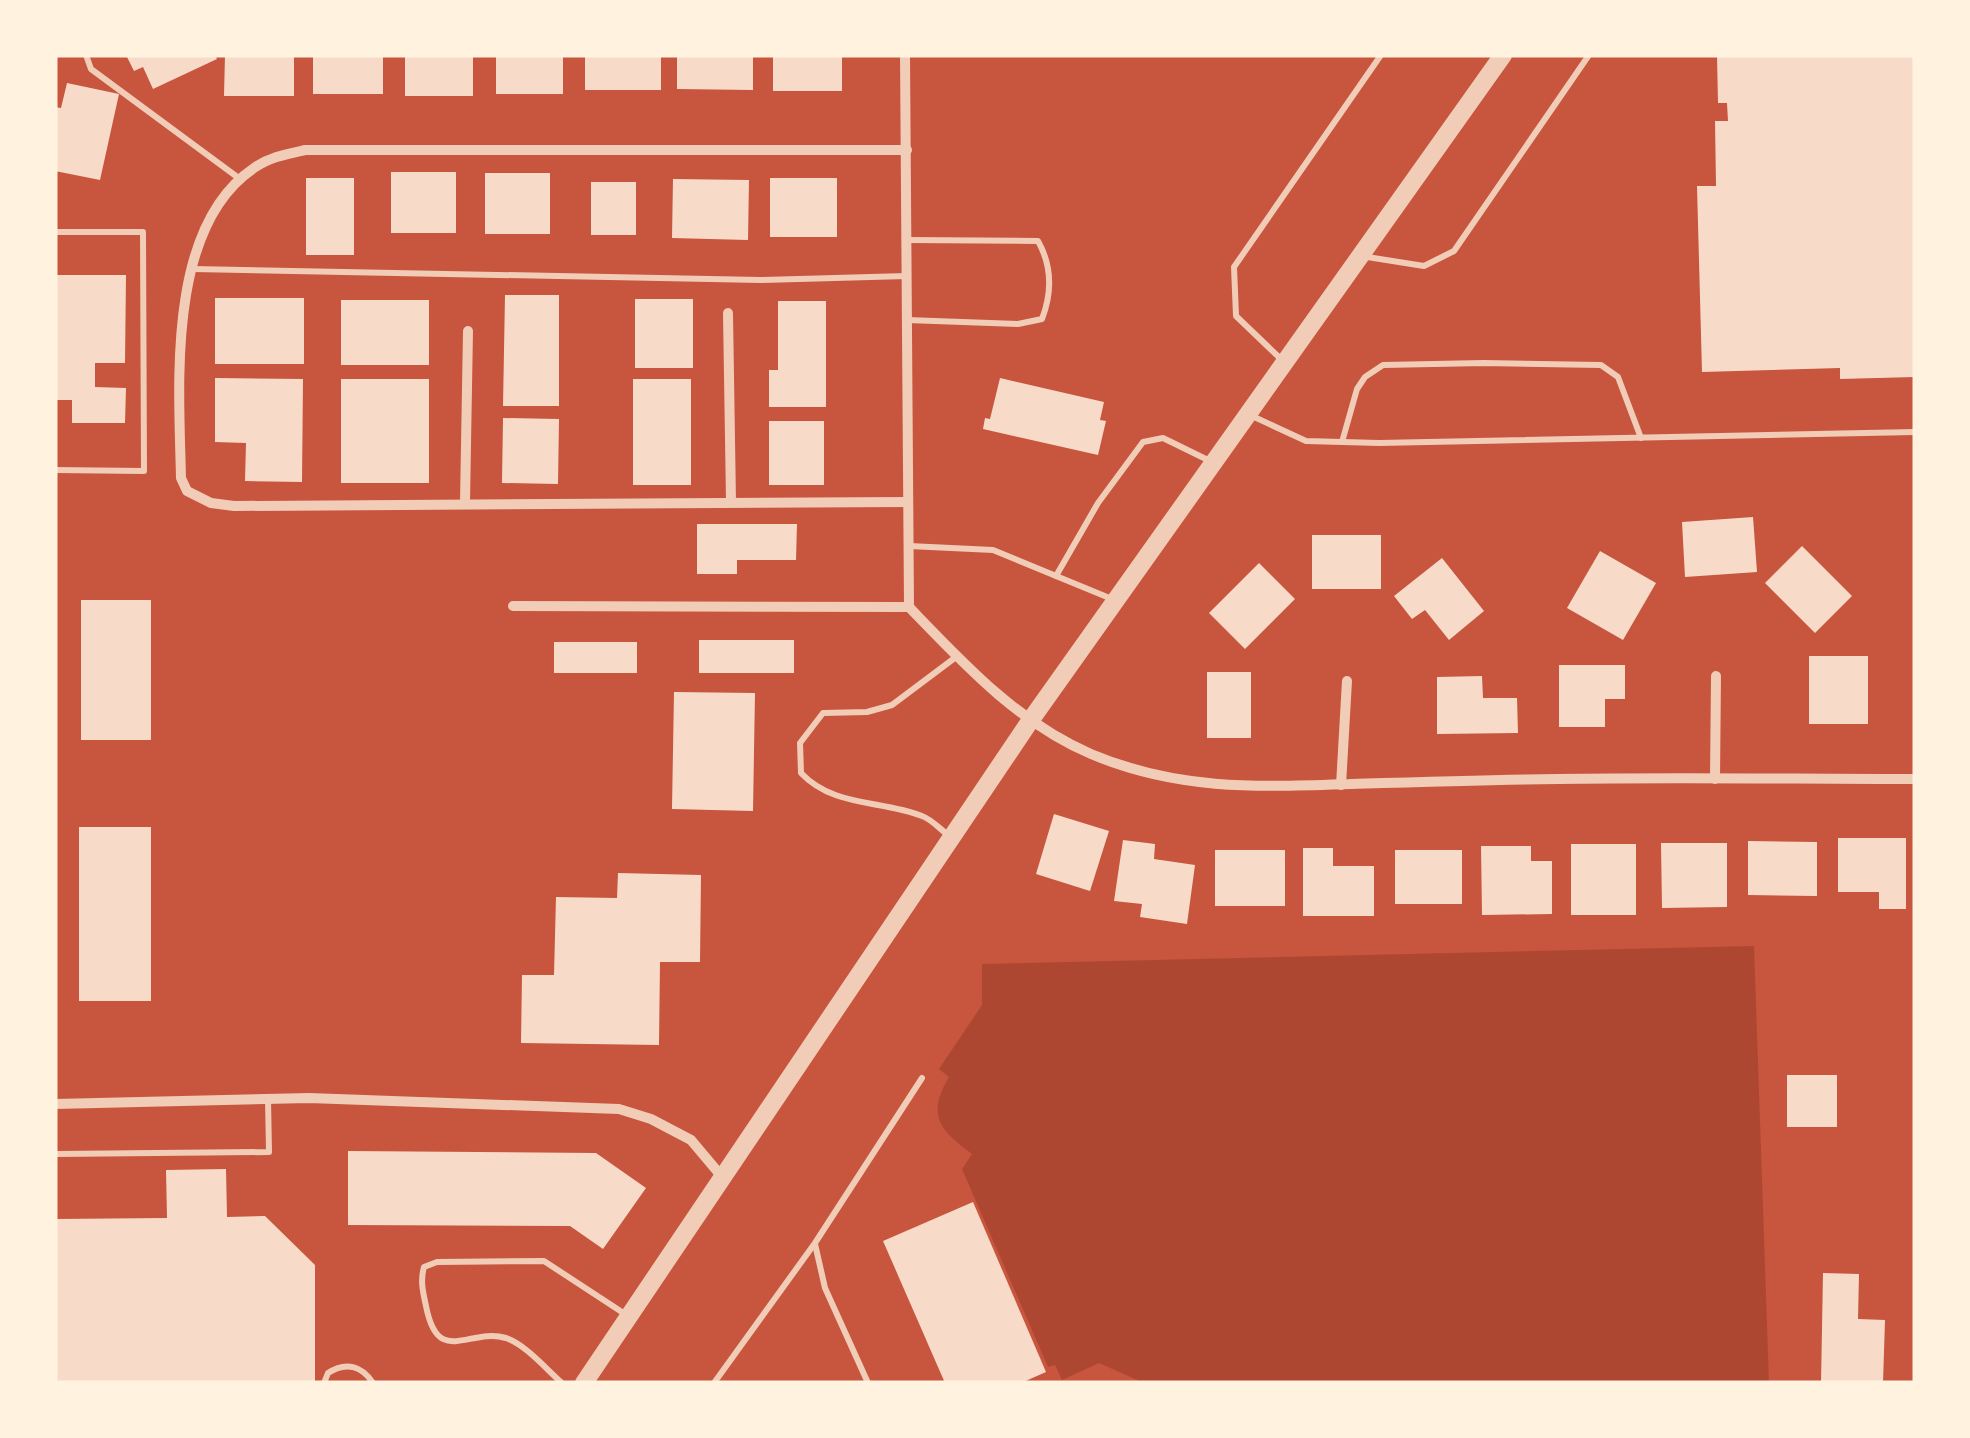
<svg xmlns="http://www.w3.org/2000/svg" width="1970" height="1438" font-family="Literata,serif">
<rect width="100%" height="100%" fill="#c8553d"/>
<!-- green -->
<path fill="#ae4732" d="M1754 946 1769 1383H1144L1099 1363 1062 1380 1055 1365 1048 1367 962 1169 972 1154C940 1130 926 1116 949 1077L939 1069 982 1005V964Z"/>
<!-- building -->
<g fill="#f7dbc8">
<path d="M126 55H215L217 59 153 89 143 67 134 71Z"/>
<path d="M225 55H294V96H224Z"/>
<rect x="313" y="55" width="70" height="39"/>
<rect x="405" y="55" width="68" height="41"/>
<rect x="496" y="55" width="67" height="39"/>
<rect x="585" y="55" width="76" height="35"/>
<path d="M677 55H753V90L677 89Z"/>
<rect x="773" y="55" width="69" height="36"/>
<path d="M1717 55H1915V377L1840 379V368L1702 372 1697 186H1716L1715 121H1728L1727 103H1718Z"/>
<path d="M67 83 119 94 100 180 55 171V107L61 108Z"/>
<rect x="391" y="172" width="65" height="61"/>
<rect x="485" y="173" width="65" height="61"/>
<rect x="306" y="178" width="48" height="77"/>
<rect x="770" y="178" width="67" height="59"/>
<path d="M673 179 749 180 748 240 672 238Z"/>
<rect x="591" y="182" width="45" height="53"/>
<path d="M55 275H126L125 363H95V387L126 388 125 423H72V400H55Z"/>
<path d="M505 295H559V406H503Z"/>
<rect x="215" y="298" width="89" height="66"/>
<rect x="635" y="299" width="58" height="69"/>
<rect x="341" y="300" width="88" height="65"/>
<path d="M778 301H826V407H769V370H778Z"/>
<path d="M215 378 303 379 302 482 245 481 246 443 215 442Z"/>
<path d="M1000 378 1104 402 1100 420 1106 421 1098 455 983 429 985 418 990 419Z"/>
<rect x="341" y="379" width="88" height="104"/>
<rect x="633" y="379" width="58" height="106"/>
<path d="M503 418 559 419 558 484 502 483Z"/>
<rect x="769" y="421" width="55" height="64"/>
<path d="M1753 517 1757 572 1685 577 1682 522Z"/>
<path d="M697 524H797L796 560H737V574H697Z"/>
<rect x="1312" y="535" width="69" height="54"/>
<path d="M1802 546 1852 596 1815 633 1765 583Z"/>
<path d="M1600 551 1656 583 1623 640 1567 608Z"/>
<path d="M1442 558 1484 611 1449 640 1425 610 1412 619 1394 596Z"/>
<path d="M1259 563 1295 599 1245 649 1209 613Z"/>
<rect x="81" y="600" width="70" height="140"/>
<rect x="699" y="640" width="95" height="33"/>
<rect x="554" y="642" width="83" height="31"/>
<rect x="1809" y="656" width="59" height="68"/>
<path d="M1559 665H1625V699H1605V727H1559Z"/>
<rect x="1207" y="672" width="44" height="66"/>
<path d="M1482 676 1483 698H1517L1518 733 1437 734V677Z"/>
<path d="M674 692 755 693 753 811 672 809Z"/>
<path d="M1054 814 1109 831 1090 891 1036 874Z"/>
<rect x="79" y="827" width="72" height="174"/>
<path d="M1838 838H1906V909H1879V892H1838Z"/>
<path d="M1123 840 1155 844 1154 859 1195 865 1187 924 1140 917 1142 904 1114 901Z"/>
<path d="M1748 841 1817 842V896L1748 895Z"/>
<path d="M1661 843H1727V907L1662 908Z"/>
<rect x="1571" y="844" width="65" height="71"/>
<path d="M1481 846H1531V861H1552V914L1482 915Z"/>
<path d="M1303 848H1333V866H1374V916H1303Z"/>
<rect x="1215" y="850" width="70" height="56"/>
<rect x="1395" y="850" width="67" height="54"/>
<path d="M618 873 701 875 700 962H660L659 1045 521 1043 522 975H554L556 897 617 898Z"/>
<rect x="1787" y="1075" width="50" height="52"/>
<path d="M348 1151 596 1153 646 1188 603 1249 570 1226 348 1225Z"/>
<path d="M226 1169 227 1217 265 1216 315 1265V1383H55V1219L167 1218 166 1170Z"/>
<path d="M973 1202 1046 1372 1021 1383H945L883 1241Z"/>
<path d="M1823 1273 1859 1274 1858 1319 1885 1320 1883 1383H1821Z"/>
</g>
<g fill="none" stroke-linecap="round" stroke-linejoin="round">
<!-- service -->
<g stroke="#f1ccb7" stroke-width="6">
<path d="M86 55 91 69 240 179"/>
<path d="M55 232H143L144 471 55 470"/>
<path d="M907 240 1038 241C1052 266 1052 293 1042 319L1018 324 907 320"/>
<path d="M1361 256 1424 266 1454 251 1589 55"/>
<path d="M193 269 760 280 907 276"/>
<path d="M1284 362 1236 316 1234 267 1381 55"/>
<path d="M1252 416 1306 441 1379 443 1915 432"/>
<path d="M1342 442 1357 389 1365 377 1383 365 1484 363 1601 365 1618 377 1641 438"/>
<path d="M909 546 993 550 1112 599"/>
<path d="M1056 576 1098 503 1143 442 1163 438 1212 462"/>
<path d="M948 835C940 829 931 819 922 816 880 800 833 807 801 773L800 743 823 713 867 712 892 705 956 657"/>
<path d="M55 1154 269 1152 268 1099"/>
<path d="M815 1244 825 1288 868 1383"/>
<path d="M324 1383 328 1373C346 1361 362 1366 373 1383"/>
<path d="M562 1383C546 1369 526 1345 506 1338 469 1327 438 1368 426 1306 423 1292 420 1281 424 1267L437 1262 544 1261 628 1316"/>
<path d="M714 1383 815 1243 922 1078"/>
</g>
<!-- minor -->
<g stroke="#f1ccb7" stroke-width="10">
<path d="M905 55 909 607C963 663 1018 723 1091 754 1179 791 1259 787 1352 784 1421 782 1489 780 1558 779 1677 777 1796 779 1915 779"/>
<path d="M907 150H305C287 154 270 157 254 168 166 227 179 385 181 478L187 491 211 503 234 506 908 502"/>
<path d="M728 313 731 502"/>
<path d="M465 502 468 331"/>
<path d="M513 606 909 607"/>
<path d="M1715 779 1716 676"/>
<path d="M1341 785 1347 681"/>
<path d="M55 1104 309 1098 619 1109 651 1119 691 1140 723 1178"/>
</g>
<!-- tertiary -->
<path stroke="#f1ccb7" stroke-width="18" d="M584 1383 1030 721 1503 55"/>
</g>
<!-- border -->
<rect width="1970" height="1438" fill="none" stroke="#fff3e0" stroke-width="115"/>
</svg>
